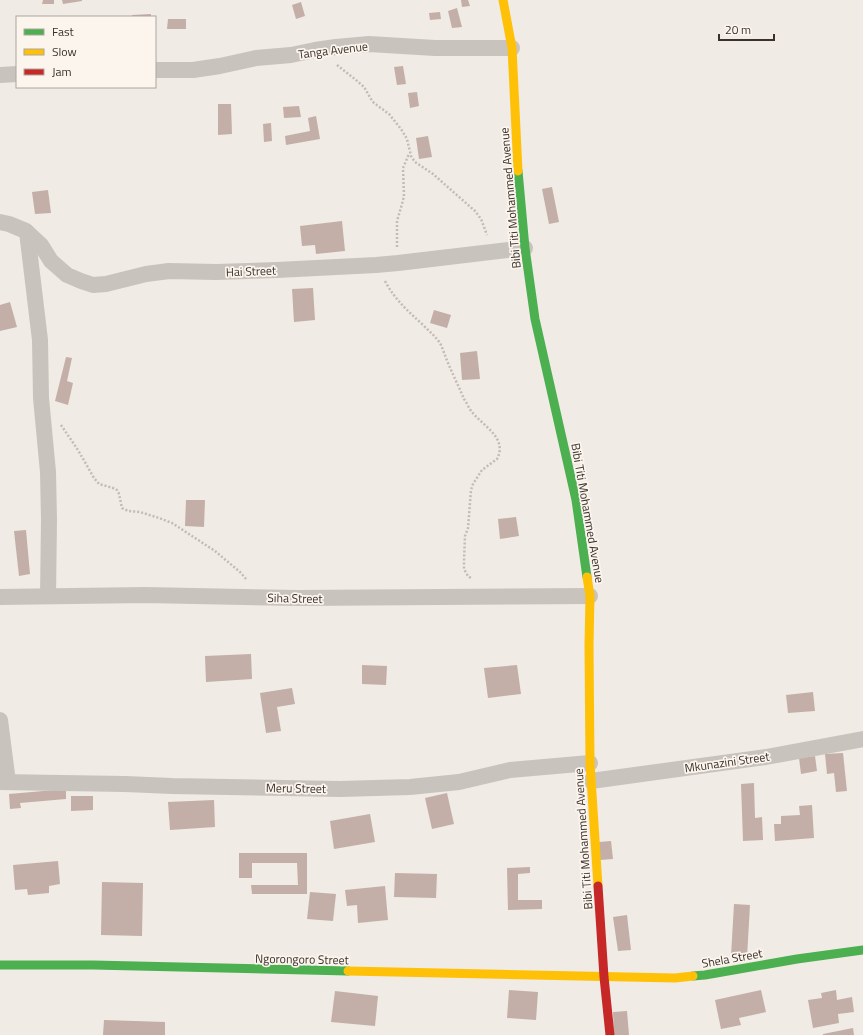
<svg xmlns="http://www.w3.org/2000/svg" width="863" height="1035" font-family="'Titillium Web',sans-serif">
<rect width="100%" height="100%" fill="#f0ebe5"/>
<!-- building -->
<g fill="#c3afa7">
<path d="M43 0H54V4H42Z"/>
<path d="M62 0H82V1L63 4Z"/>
<path d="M461 0H468L470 6 462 7Z"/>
<path d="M301 2 305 16 296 19 292 5Z"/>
<path d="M457 8 462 27 452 28 448 11Z"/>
<path d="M440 12 441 19 430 20 429 13Z"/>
<path d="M151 14V17H132V15Z"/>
<path d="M168 19H186V29H167Z"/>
<path d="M403 66 406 84 397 85 394 67Z"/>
<path d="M417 92 419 106 410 108 408 93Z"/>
<path d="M218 104H231L232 134 218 135Z"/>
<path d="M299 106 301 117 284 118 283 107Z"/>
<path d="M316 116 320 139 286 145 285 136 310 131 308 118Z"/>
<path d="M271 123 272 141 264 142 263 124Z"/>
<path d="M428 136 432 157 419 159 416 138Z"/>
<path d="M552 187 559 222 549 224 542 189Z"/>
<path d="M48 190 51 213 35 214 32 192Z"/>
<path d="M342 221 345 251 316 254 315 245 302 246 300 226Z"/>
<path d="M313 288 315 320 294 322 292 289Z"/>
<path d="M10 302 17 327 0 331V305Z"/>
<path d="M434 310 451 315 447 328 430 323Z"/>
<path d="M477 351 480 379 462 380 460 353Z"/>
<path d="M66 357 72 358 67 381 73 383 68 405 55 401Z"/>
<path d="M186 500H205L204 527 185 526Z"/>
<path d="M516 517 519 536 500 539 498 519Z"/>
<path d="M26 530 30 574 19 576 14 531Z"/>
<path d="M251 654 252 679 206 682 205 656Z"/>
<path d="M362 665 387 666 386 685 362 684Z"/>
<path d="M517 665 521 694 488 698 484 668Z"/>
<path d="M292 688 295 704 277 707 281 731 266 733 260 693Z"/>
<path d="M813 692 815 711 788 713 786 695Z"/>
<path d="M843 753 847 791 836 792 834 773 827 774 825 754Z"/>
<path d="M815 756 817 771 801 774 799 758Z"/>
<path d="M754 783 755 818 762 817 763 840 743 841 741 784Z"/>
<path d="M66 789V799L20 803 21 808 10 809 9 794Z"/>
<path d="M447 793 454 824 432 829 425 798Z"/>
<path d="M71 796H93V810L71 811Z"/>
<path d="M214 800 215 827 170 830 168 802Z"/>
<path d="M812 805 814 838 775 841 774 824H781V816L800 815 799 806Z"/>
<path d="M370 814 375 842 334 849 330 821Z"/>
<path d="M611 841 613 859 600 860 599 842Z"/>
<path d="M239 853H307V894H252L251 885H298L297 863H252V878H239Z"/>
<path d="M58 861 60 884 49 886V893L28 895 27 889 15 890 13 865Z"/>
<path d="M530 867V873L518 874V900H542V909L508 910 507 868Z"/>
<path d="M395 873 437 874 436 898 394 897Z"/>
<path d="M102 882 143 883 142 936 101 935Z"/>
<path d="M385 886 388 920 358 923 357 905 347 906 345 890Z"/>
<path d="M310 892 336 894 333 921 307 919Z"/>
<path d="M734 904 750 905 747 957 731 956Z"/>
<path d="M627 915 631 950 618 951 613 917Z"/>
<path d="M509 990 538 992 536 1020 507 1018Z"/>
<path d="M761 990 766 1012 739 1018 741 1025 721 1029 715 1000Z"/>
<path d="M836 990 837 1000 852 997 854 1012 838 1014 839 1023 813 1028 808 1000 822 998 821 993Z"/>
<path d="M335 991 378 996 375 1026 331 1022Z"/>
<path d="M627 1011 629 1035H614L613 1012Z"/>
<path d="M104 1020 165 1022V1035H103Z"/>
<path d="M853 1028 854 1035H823V1034Z"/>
</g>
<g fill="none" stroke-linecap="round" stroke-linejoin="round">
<!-- path -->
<g stroke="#c2bbb6" stroke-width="2.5" stroke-dasharray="2 2" stroke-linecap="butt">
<path d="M337 65 356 80 364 87 371 99 374 103 389 114 401 129 407 139 411 156 415 162 433 174 475 211 481 219 487 235"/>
<path d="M397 247V221L402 204 404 196 403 168 409 154"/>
<path d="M385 281C395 300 408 311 423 325 429 331 435 336 440 343 443 349 445 356 448 363 453 375 459 387 464 399 467 403 469 409 472 412 483 426 508 438 497 459L482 470 473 484 471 490 468 528 465 536 464 561V569L468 576 472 579"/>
<path d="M61 425 78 450 94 478 99 484 113 488 117 490 119 494 122 508 128 511 140 512 159 518 172 523 215 551 240 572 246 579"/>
</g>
<!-- street -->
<g stroke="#c9c3be" stroke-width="16">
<path d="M155 70H193L220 66 256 58 291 55 315 50 336 47 369 44 435 48H512"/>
<path d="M0 75 17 74"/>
<path d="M0 222 9 224 26 231 41 245 51 261 67 275 81 281 93 285 106 284 146 274 169 271 216 272 277 270 376 265 398 263 525 248"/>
<path d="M27 232 40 340 41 398 48 472 49 520 48 596"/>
<path d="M0 597 145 595 298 598 590 596"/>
<path d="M0 720 8 782"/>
<path d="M591 781 766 757 863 739"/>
<path d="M0 782 125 784 172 786 340 789 410 787 459 782 510 770 590 763"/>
</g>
<!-- fast -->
<g stroke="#4caf50" stroke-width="9">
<path d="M518 171 525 248 535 319 576 500 587 577"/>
<path d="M0 965H93L348 971"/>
<path d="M693 976 705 975 797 959 863 950"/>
</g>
<!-- slow -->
<g stroke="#ffc107" stroke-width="9">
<path d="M503 0 512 48 518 171"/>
<path d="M587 577 590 596 589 645 590 763 598 886"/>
<path d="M348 971 675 978 693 976"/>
</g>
<!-- jam -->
<path stroke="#c62828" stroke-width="9" d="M598 886 604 977 610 1035"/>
</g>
<g text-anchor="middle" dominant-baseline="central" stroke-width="3.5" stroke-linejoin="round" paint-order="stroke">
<!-- street labels -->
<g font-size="12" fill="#3b302b" stroke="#fbf5ee">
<text transform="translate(333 50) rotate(-7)">Tanga Avenue</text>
<text transform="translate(510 198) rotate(-95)">Bibi Titi Mohammed Avenue</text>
<text transform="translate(251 271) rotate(-2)">Hai Street</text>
<text transform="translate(588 513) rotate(80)">Bibi Titi Mohammed Avenue</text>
<text transform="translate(295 598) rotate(1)">Siha Street</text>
<text transform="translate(727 762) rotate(-8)">Mkunazini Street</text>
<text transform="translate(296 788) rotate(1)">Meru Street</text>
<text transform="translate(583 839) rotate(-94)">Bibi Titi Mohammed Avenue</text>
<text transform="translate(732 958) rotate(-10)">Shela Street</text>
<text transform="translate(302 959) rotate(1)">Ngorongoro Street</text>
</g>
</g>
<!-- legend -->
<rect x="16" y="16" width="140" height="72" fill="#fbf5ee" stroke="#aea6a0"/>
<rect x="24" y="29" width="20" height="6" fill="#4caf50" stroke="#aea6a0"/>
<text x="52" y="36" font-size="12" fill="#3b302b">Fast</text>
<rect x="24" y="49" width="20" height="6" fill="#ffc107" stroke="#aea6a0"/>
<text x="52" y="56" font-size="12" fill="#3b302b">Slow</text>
<rect x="24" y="69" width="20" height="6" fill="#c62828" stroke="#aea6a0"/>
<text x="52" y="76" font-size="12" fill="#3b302b">Jam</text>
<!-- scale -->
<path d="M719 34v6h55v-6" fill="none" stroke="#3b302b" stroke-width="2"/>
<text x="725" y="34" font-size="12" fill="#3b302b" stroke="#fbf5ee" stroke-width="3" paint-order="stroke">20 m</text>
</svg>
